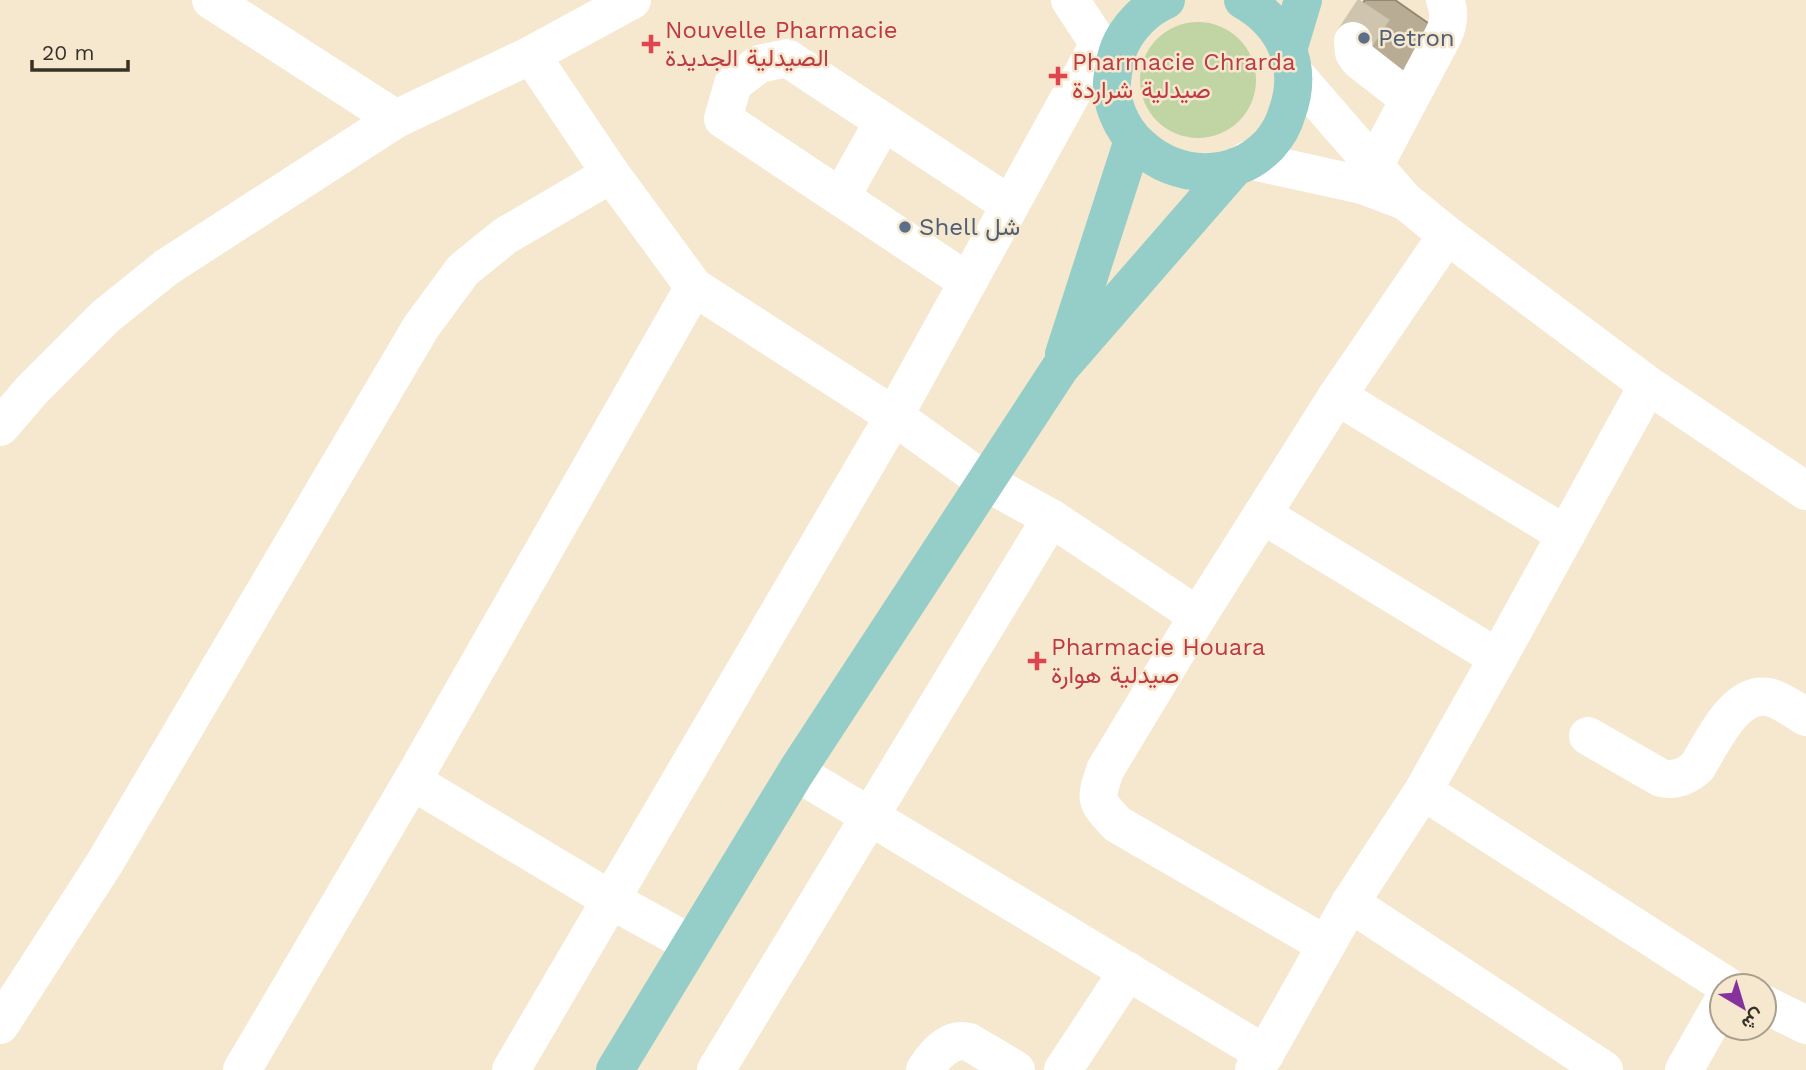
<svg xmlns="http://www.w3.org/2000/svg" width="1806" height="1070" font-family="'Work Sans',Vazirmatn,sans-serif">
<rect width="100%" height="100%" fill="#f5e8cf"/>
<!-- green -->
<circle fill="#c1d4a4" cx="1198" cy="80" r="58"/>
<!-- building -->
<path fill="#b8ac95" stroke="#958972" stroke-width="2" d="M1365 0H1395L1438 30 1404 78 1341 33Z"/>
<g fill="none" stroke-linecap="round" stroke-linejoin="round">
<!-- minor-tunnel -->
<path stroke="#cfc4ae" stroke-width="38" stroke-dasharray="38 19" stroke-linecap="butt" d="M1353 41 1380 0"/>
<!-- minor -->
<g stroke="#fff" stroke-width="38">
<path d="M211 0 396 119"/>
<path d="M1070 0 1099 44 1108 68"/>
<path d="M1353 41 1354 53 1359 60 1409 99"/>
<path d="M531 55 611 174 694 287 894 416 986 482 1051 518 1198 616"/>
<path d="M1294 73 1404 200 1447 235 1648 385 1806 491"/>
<path d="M1248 160 1362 185 1402 200"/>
<path d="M1374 166 1444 34C1449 22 1450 12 1445 0"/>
<path d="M841 197 883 122"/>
<path d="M968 282 723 119 733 84 759 64 787 58 1010 205"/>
<path d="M1337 396 1566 535"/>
<path d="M0 427 31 391 106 316 167 267 396 119 531 55 632 0"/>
<path d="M1263 515 1498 658"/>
<path d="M1588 736 1661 778C1675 781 1686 777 1697 767 1713 742 1736 687 1772 698 1784 702 1796 711 1806 717"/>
<path d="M796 772 1265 1054"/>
<path d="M1423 791 1727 986"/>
<path d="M1350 903 1604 1070"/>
<path d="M691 944 611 900 412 781 694 287"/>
<path d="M1326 945 1117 824C1095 800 1095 801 1105 770L1198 616 1337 396 1447 235"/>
<path d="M1764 1004 1806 1025"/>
<path d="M0 1025 104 864 421 327 463 270 505 236 611 174"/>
<path d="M242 1070 412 781"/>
<path d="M511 1070 894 416 1099 44"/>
<path d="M716 1070 1051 518"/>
<path d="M925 1070C935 1054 949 1037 969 1042L1016 1070"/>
<path d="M1063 1070 1128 971"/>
<path d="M1254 1070 1265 1054 1350 903 1423 791 1498 658 1648 385"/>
<path d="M1684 1070 1722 1003"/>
</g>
<!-- major -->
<g stroke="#95cec8" stroke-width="38">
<path d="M1166 0C1146 8 1127 28 1119 48 1116 56 1114 66 1113 74 1108 100 1121 129 1140 146 1177 180 1233 182 1269 145 1277 136 1284 124 1287 113 1304 66 1285 24 1243 0"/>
<path d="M1288 50 1303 0"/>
<path d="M1064 354 1133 140"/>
<path d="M615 1070 796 772 1060 368 1235 167"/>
</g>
</g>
<!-- markers -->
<g fill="#5c6f8a" stroke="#f5e8cf" stroke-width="2.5">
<circle cx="1364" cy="38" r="7"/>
<circle cx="905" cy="227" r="7"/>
</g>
<g fill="#e0444e" stroke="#f5e8cf" stroke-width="2.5">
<path d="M647.5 33.5h7v7h7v7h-7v7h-7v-7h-7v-7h7z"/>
<path d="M1054.5 65.5h7v7h7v7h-7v7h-7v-7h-7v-7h7z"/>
<path d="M1033.5 650.5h7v7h7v7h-7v7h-7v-7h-7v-7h7z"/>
</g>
<g text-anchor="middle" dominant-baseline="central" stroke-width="5" stroke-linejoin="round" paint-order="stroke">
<!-- health labels -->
<g font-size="24" fill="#be3a42" stroke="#f5e8cf" text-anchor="start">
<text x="665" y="30">Nouvelle Pharmacie<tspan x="665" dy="28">الصيدلية الجديدة</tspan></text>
<text x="1072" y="62">Pharmacie Chrarda<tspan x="1072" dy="28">صيدلية شراردة</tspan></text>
<text x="1051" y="647">Pharmacie Houara<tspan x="1051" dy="28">صيدلية هوارة</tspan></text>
</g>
<!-- service labels -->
<g font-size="24" fill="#4e5e75" stroke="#f5e8cf" text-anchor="start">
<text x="1378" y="38">Petron</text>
<text x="919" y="227">Shell شل</text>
</g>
</g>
<!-- north arrow -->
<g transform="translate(1743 1007) rotate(142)"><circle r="33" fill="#f5e8cf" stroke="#a99f8c" stroke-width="2"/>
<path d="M0-5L12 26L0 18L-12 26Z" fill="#87319f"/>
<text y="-10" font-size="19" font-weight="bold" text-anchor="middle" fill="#373228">ش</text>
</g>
<!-- scale -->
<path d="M32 60v10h96v-10" fill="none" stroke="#373228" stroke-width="3.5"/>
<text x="42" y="60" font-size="21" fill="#373228" stroke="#f5e8cf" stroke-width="5" paint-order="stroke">20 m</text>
</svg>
